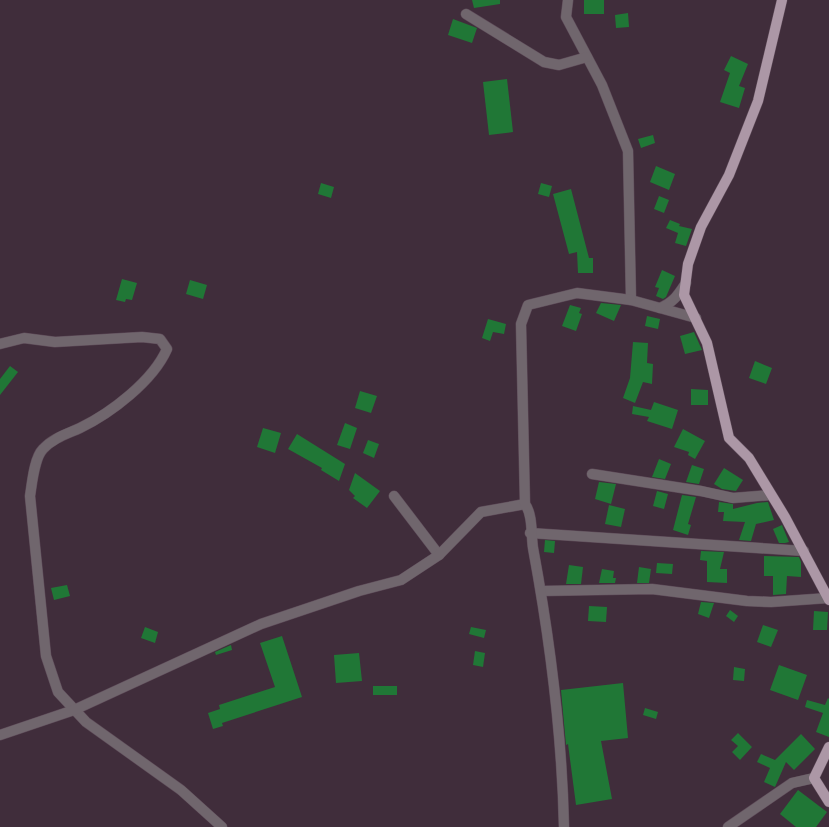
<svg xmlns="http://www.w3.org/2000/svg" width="829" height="827" font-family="'Source Serif 4',serif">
<rect width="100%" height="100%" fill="#402d3b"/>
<!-- building -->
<g fill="#207736">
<path d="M472 0H500V4L474 8Z"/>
<rect x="584" y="0" width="20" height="14"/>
<path d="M628 13 629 27 616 28 615 15Z"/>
<path d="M453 19 477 28 472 43 448 35Z"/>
<path d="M731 56 748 64 739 86 745 88 739 108 720 102 730 73 724 70Z"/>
<path d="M507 79 513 132 489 135 483 82Z"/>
<path d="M653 135 655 143 641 148 638 139Z"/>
<path d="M656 166 675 174 669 190 650 182Z"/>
<path d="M321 183 334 187 331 198 318 194Z"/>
<path d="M541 183 552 186 549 197 538 194Z"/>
<path d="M571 189 589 258H593V273H578L577 252 569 254 553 194Z"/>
<path d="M659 196 669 200 664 213 654 209Z"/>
<path d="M670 220 680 224 679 226 692 229 686 246 675 243 678 233 666 228Z"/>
<path d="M662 270 675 276 666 297 663 299 656 296 659 288 655 287Z"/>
<path d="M122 279 137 283 132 300 126 299 125 302 116 300Z"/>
<path d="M190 280 207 285 203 299 186 294Z"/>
<path d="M601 303 621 305 614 321 596 313Z"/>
<path d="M570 305 581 308 579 313 582 314 576 331 562 326Z"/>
<path d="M647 316 660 319 658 329 645 326Z"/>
<path d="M488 319 506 324 504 334 493 332 490 341 482 338Z"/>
<path d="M694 332 702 350 685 354 680 336Z"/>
<path d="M633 342 648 343 647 363 653 364 652 384 643 382 635 403 623 398 630 378Z"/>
<path d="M755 361 772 368 766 384 749 378Z"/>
<path d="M10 366 18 372 0 395V379Z"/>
<path d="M691 389 708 390V405H691Z"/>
<path d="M360 391 377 396 371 413 355 408Z"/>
<path d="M654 402 678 410 672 429 647 421 649 417 632 414 633 406 651 410Z"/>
<path d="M345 423 357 428 350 449 337 445Z"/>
<path d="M263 428 281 433 275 453 257 447Z"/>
<path d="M683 429 705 441 695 459 688 455 689 452 674 447Z"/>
<path d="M297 434 345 464 339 481 321 470 322 468 288 449Z"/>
<path d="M368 440 379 444 374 458 363 453Z"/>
<path d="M659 459 671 464 665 479 652 477Z"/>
<path d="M692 465 704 469 699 484 686 482Z"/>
<path d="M724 468 743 480 736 491 722 489 714 484Z"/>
<path d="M355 473 380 491 367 508 353 498 355 496 349 490Z"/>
<path d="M599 482 616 484 611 504 595 499Z"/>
<path d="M657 491 668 494 664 509 653 506Z"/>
<path d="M682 495 696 497 688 524 691 525 688 535 673 530Z"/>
<path d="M719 502 733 504V509L757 503 768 502 774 520 756 524 751 541 739 540 745 522 723 521 724 512H718Z"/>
<path d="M609 505 625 509 621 527 605 524Z"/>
<path d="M782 525 789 542 785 543H779L773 529Z"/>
<path d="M545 540 555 541 554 553 544 552Z"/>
<path d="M701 551 724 552 720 569H727V583L707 582V561L700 560Z"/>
<path d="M764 556 799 557 801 562V577L787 576 786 594 773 595V576H764Z"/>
<path d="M657 563 673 564 672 574 656 573Z"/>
<path d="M569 565 583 567 581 584H566Z"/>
<path d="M639 567 651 569 649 583H637Z"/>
<path d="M602 569 614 571 613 578H616L615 583H599Z"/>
<path d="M67 585 70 596 54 600 51 588Z"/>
<path d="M701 602 714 603 709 618 698 614Z"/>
<path d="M589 606 607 607 606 622 588 621Z"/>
<path d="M730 610 738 616 734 622 726 616Z"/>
<path d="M814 611 828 612 827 630H813Z"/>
<path d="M763 625 778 630 771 647 757 642Z"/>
<path d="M145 627 158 632 155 643 141 638Z"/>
<path d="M471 627 486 630 484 638 469 634Z"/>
<path d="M282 636 302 697 222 723 223 726 213 729 208 713 220 709 219 705 275 687 260 643Z"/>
<path d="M231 645 232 650 216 655 215 652Z"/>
<path d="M475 651 485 653 483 667 473 665Z"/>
<path d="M359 653 362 681 336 683 334 655Z"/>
<path d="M779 665 807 675 798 700 770 690Z"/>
<path d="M734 667 745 669 744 681 733 680Z"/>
<path d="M623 683 628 738 601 741 612 799 576 805 568 744 566 745 561 690Z"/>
<rect x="373" y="686" width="24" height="9"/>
<path d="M828 698 829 699V737L816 732 823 713 805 707 807 700 825 705Z"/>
<path d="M645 708 658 712 656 719 643 715Z"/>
<path d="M738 733 752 747 740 760 732 752 738 746 731 740Z"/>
<path d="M801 734 815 749 794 770 786 762 775 787 764 782 770 768 757 762 761 754 775 760Z"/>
<path d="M798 790 827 812 816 827H796L780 814Z"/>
</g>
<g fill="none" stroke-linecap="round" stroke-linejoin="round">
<!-- minor casing -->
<g stroke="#5d4a58" stroke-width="11">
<g id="minor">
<path d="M568 0 566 17 602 85 628 151 631 300 696 318"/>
<path d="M466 14 544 62 559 65 587 57"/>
<path d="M660 308C674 302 678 295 686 283"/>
<path d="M0 344 24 338 55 342 142 337 160 339 167 349C153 381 111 413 80 428 67 434 53 438 43 449 34 458 32 484 30 496L46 656 58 692 86 722 181 790 222 827"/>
<path d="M592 474 701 491 733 498 771 495"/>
<path d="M394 496 439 555"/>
<path d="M530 533 804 551"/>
<path d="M541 591 652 589 747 601 771 602 828 598"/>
<path d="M0 735 74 710 261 624 359 591 401 580 439 555 481 512 525 504"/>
<path d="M564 827C562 733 550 640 533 548 531 535 533 515 525 504L521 324 528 305 577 293 631 300"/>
<path d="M728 827 792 783 814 778"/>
</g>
</g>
<!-- major casing -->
<g stroke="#5d4a58" stroke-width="11">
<g id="major">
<path d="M782 0 758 101 729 175 701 227 688 264 684 295 707 343 729 438 749 458 785 517 829 600"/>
<path d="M829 747 814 778 829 802"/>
</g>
</g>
<!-- minor -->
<use href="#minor" stroke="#70666d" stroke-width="10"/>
<!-- major -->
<use href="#major" stroke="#ac97a6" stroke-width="10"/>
</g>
</svg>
